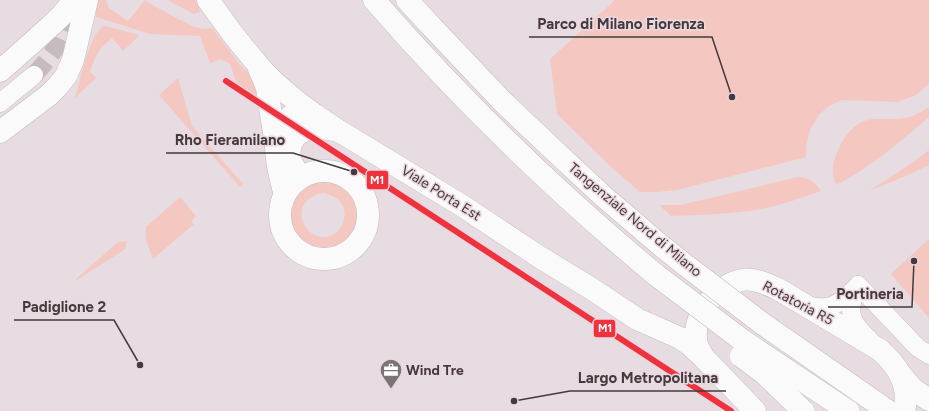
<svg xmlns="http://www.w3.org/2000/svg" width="929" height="411" font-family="Figtree,sans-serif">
<rect width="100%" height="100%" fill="#e7dce1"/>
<!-- green -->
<g fill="#f4c8c1" fill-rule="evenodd">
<path d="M96 0H106L109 8 128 21 145 0 154 6 192 26 203 29 210 28 213 29 240 65 252 76 258 84 270 154 266 155 259 108 236 81 230 64 221 59 210 63 200 36 150 34 96 17Z"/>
<path d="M167 0H195L198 5 200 12 194 14Z"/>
<path d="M615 0H929V84L916 95 898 102 842 100 829 106 819 115 810 130 806 145V157L677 190 657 192H640L611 167 557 114 550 59Z"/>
<path d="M103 26H106L140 35 123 51 112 38 102 47 95 58 90 71 96 78 75 98C80 81 89 36 103 26Z"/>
<path d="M178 78 192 126 243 184 240 187 159 95Z"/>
<path d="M929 107V117C900 142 870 168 836 185 831 171 832 164 838 150 845 135 855 121 873 119 883 118 894 120 904 118 913 117 921 112 929 107Z"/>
<path d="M929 150V165L908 175 869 191 915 161Z"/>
<path d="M798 177C810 178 814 181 821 191 801 198 782 205 761 209 732 214 701 215 671 216L659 205H681Z"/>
<path d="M318 180C321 180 325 180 327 180 360 183 368 225 341 244 336 248 328 249 321 249 313 248 306 245 300 239 286 225 286 200 302 188 307 184 312 182 318 180ZM323 193C360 199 344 245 317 236 312 234 308 231 305 226 295 210 307 195 323 193Z"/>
<path d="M180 197 196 216 191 221 194 224 153 259 146 240V227Z"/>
<path d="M929 239V318L891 274Z"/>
<path d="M127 241 126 246 124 250 77 280 76 279 118 242Z"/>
</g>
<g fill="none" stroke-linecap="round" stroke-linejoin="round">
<!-- street-tunnel -->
<path stroke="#c6bcc0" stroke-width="18" stroke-dasharray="18 9" stroke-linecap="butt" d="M34 75C54 54 68 33 69 4"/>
<!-- street casing -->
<g stroke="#c2babe" stroke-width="19">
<g id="street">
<path d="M0 103 34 75"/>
<path d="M858 285 918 348 929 355"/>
<path d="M858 285C847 310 848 320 869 339"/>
<path d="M805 304C833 313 838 303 858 286"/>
</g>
</g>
<!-- secondary casing -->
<g stroke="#c2babe" stroke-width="23">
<g id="secondary">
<path d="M208 0 235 37 263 71 274 82 295 100 315 115 339 131 461 205 538 256 592 289 637 319 680 338 689 344 704 358"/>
<path d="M259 69 264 80 267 88 276 145"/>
<path d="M0 71C16 57 31 44 46 30 56 21 67 12 73 0"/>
<path d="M0 132 49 95 57 87 66 76 73 60 87 0"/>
<path d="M294 167C290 162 289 156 290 149 293 125 321 127 339 131"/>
<circle cx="324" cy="215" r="44"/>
<path d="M285 195C281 181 276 160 276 146 277 130 287 111 306 113 309 113 312 114 315 115"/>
<path d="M755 411 704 358C702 354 699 350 697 345 690 317 716 285 742 280 754 278 767 284 778 289L880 350C898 366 911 386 904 411"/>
</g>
</g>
<!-- highway casing -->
<g stroke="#c2babe" stroke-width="23">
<g id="highway">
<path d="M374 0C460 99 555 191 656 275"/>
<path d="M407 0 431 26"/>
<path d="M900 374 913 389 929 400"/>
</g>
</g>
<!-- street -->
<use href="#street" stroke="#fbfafa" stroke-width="18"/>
<!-- secondary -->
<use href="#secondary" stroke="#fbfafa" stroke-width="22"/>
<!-- highway -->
<use href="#highway" stroke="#fbfafa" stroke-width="22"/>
<!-- highway-bridge casing -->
<g stroke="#c2babe" stroke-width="23" stroke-linecap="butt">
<g id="highway-bridge">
<path d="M431 26 503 102 559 155 603 196 658 243 684 264 763 324 888 411"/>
<path d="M656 275 742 340 848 411"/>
<path d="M741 356 765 374 803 411"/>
</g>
</g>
<!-- highway-bridge -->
<use href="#highway-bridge" stroke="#fbfafa" stroke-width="22"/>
<!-- metro-1 casing -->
<g stroke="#ebd8e0" stroke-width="9">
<path id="metro-1" d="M226 81 731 411"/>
</g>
<!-- metro-1 -->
<use href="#metro-1" stroke="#ee333e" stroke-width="6"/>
</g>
<!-- icons -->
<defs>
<g id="office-pin" transform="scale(1.15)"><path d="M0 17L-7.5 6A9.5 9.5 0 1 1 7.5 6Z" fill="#7c7376" stroke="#ebd8e0"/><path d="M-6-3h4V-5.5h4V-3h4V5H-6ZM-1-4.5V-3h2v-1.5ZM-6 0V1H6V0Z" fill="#fff"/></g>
</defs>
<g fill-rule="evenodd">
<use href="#office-pin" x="391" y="370"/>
</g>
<g text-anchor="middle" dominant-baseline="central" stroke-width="3" stroke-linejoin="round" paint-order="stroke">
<!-- street labels -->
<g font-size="14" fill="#423a3d" stroke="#ebd8e0">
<text transform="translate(441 193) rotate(32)">Viale Porta Est</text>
<text transform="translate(635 220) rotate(40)">Tangenziale Nord di Milano</text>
<text transform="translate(798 303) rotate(28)">Rotatoria R5</text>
</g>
<!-- poi labels -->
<g font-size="14" font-weight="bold" fill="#423a3d" stroke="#ebd8e0" text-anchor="start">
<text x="406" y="370">Wind Tre</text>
</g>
</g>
<!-- callouts -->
<path fill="none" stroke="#423a3d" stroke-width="1.5" d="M732 97L712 37H529M354 172L293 153H166M914 261L912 307H828M140 365L114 320H14M514 401L570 391H726"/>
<g fill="#423a3d" stroke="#ebd8e0" stroke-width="1.5">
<circle cx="732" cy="97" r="4"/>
<circle cx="354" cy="172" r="4"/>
<circle cx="914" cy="261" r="4"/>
<circle cx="140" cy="365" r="4"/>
<circle cx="514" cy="401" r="4"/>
</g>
<g font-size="15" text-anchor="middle" font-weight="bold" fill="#423a3d" stroke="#ebd8e0" stroke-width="3" stroke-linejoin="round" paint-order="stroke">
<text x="621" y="29">Parco di Milano Fiorenza</text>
<text x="230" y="145">Rho Fieramilano</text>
<text x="870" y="299">Portineria</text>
<text x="64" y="312">Padiglione 2</text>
<text x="648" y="383">Largo Metropolitana</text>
</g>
<g stroke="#ebd8e0" stroke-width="1.5">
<rect x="366" y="170" width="23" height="20" rx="4" fill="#ee333e"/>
<rect x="593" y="319" width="23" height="19" rx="4" fill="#ee333e"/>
</g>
<g font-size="11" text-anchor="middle" font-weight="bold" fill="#fff">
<text x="377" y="184">M1</text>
<text x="605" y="332">M1</text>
</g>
</svg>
